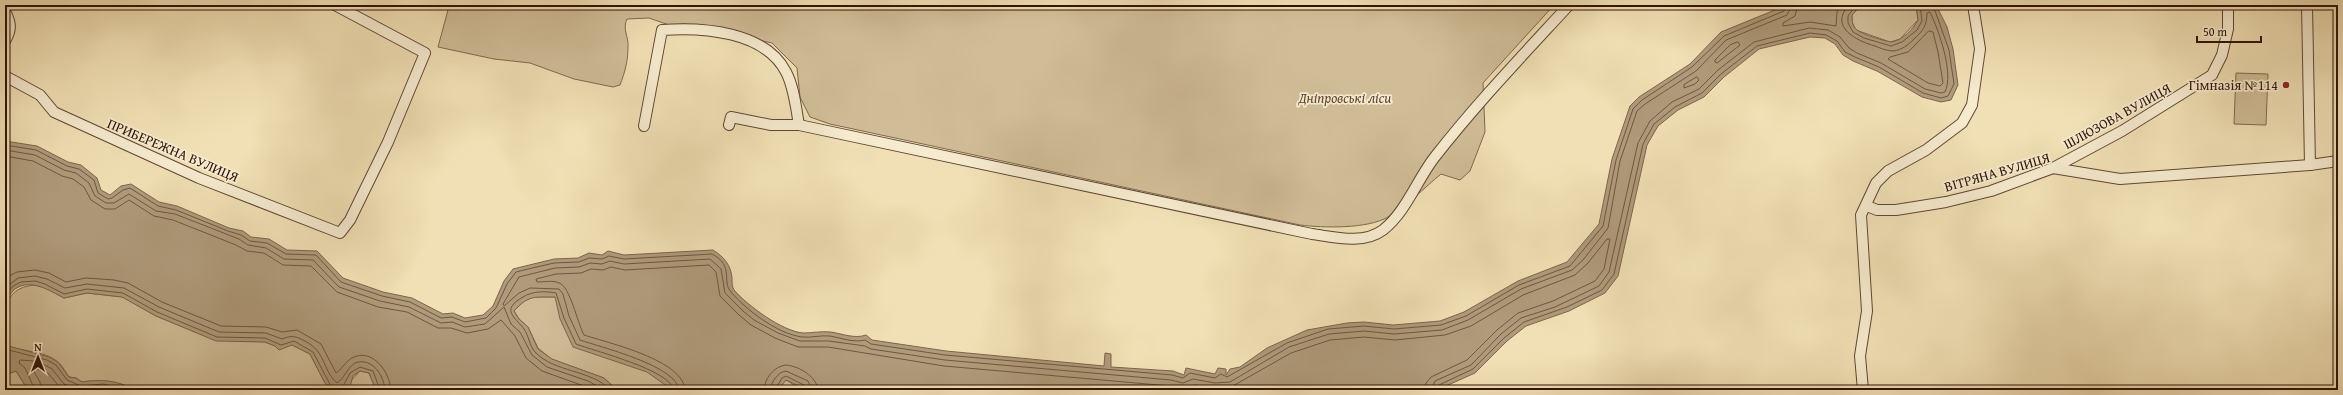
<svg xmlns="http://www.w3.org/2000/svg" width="2343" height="395" font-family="'Gentium Book Plus',serif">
<rect width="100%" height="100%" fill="#f1e0b5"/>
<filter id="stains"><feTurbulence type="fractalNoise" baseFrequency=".005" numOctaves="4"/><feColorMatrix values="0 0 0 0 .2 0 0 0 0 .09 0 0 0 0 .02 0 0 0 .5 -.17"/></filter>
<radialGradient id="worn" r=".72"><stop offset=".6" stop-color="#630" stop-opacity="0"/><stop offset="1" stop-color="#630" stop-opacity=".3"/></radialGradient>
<!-- green -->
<g fill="#d0bd97" stroke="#80684e">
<path d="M437 5H1554L1483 83 1485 132 1470 171 1460 180 1441 174C1424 188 1407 206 1388 217 1368 229 1323 228 1300 225L830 124 810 117 800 97 797 68 772 43 685 24 669 25 649 18 627 19C622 29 629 37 628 47 628 61 625 72 620 85L613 87 574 79 530 63 494 59 438 47 448 10Z"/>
<path d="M1861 5H1916L1918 20 1900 39 1890 42 1856 30 1852 22V15Z"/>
<path d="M2236 73 2268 74 2266 125 2234 124Z"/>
<path d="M35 285 44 287 64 298 87 293 123 297 156 316 216 340 265 342 275 346 292 345 310 354 325 383 331 390H134C121 382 98 379 82 382L76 378 69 377C66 373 62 365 58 362 44 350 21 352 5 345 5 315 0 288 35 285Z"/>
<path d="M533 297H555L786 380 796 386V390H617L604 378 551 359 538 348 528 327 519 319 514 311 524 301Z"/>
<path d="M16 371 28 390H5V375Z"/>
<path d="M360 371 369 373 376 390H335H342Z"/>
</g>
<!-- water -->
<g fill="#af9a7a" stroke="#7c644c">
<path d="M1787 5H1861L1852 15C1852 21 1852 26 1857 30 1861 34 1887 42 1892 42 1903 40 1913 29 1918 20L1916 5H1936L1947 27 1953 49 1958 85 1951 100 1941 102 1922 97 1877 71 1853 61 1843 55 1835 44 1825 38 1810 37 1759 49 1724 77 1704 97 1678 110 1658 126 1647 145 1618 276 1605 293 1569 311 1526 326 1507 341 1475 373 1437 390H808L786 380 778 390H672L647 372 573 347 560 319 555 297C535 297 528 295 514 311L519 319 528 327 538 349 552 359 604 378 617 390H376L369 373 360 371 353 376 350 387 331 390 325 383 310 354 292 345 279 350 275 346 265 342 216 341 156 316 122 297 87 293 64 298C50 291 31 278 15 289 11 292 8 298 5 302V141L37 146 68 162 81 165 97 178 101 190 110 195 121 186 131 184 159 202 177 206 229 228 243 231 251 237 269 239 287 250 317 251 343 278 383 292 412 298 443 314 453 313 465 318 483 315 493 306 504 281 513 269 554 259 578 258 589 253 602 255 608 251 624 255 713 250C724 257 731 265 732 278 732 282 732 287 734 290 748 306 782 331 803 333 812 333 821 331 831 332 843 334 855 339 866 335L872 340 946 351 1104 366 1105 353 1111 354V367L1173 371 1184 375 1186 368 1215 374 1218 368 1226 369V375L1230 369 1240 367 1267 348 1307 330 1347 323 1364 322 1393 325 1440 321 1464 312 1518 281 1567 262 1599 224 1612 159 1630 106 1639 97 1690 64 1721 32Z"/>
<path d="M5 345 49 357 58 362 69 377 76 378 82 382C101 379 118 380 134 390H28L16 371 5 375Z"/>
</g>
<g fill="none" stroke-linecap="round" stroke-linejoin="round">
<!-- shore -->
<g stroke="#705640" stroke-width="1">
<path d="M1798 5 1795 16 1783 23V26L1810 22 1836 26 1837 12 1841 5"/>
<path d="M1856 5 1848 16V23L1853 32 1864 38 1891 46 1902 42 1917 30 1922 21 1920 5"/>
<path d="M1929 31 1933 32 1938 52 1943 83 1940 86 1928 83 1888 59 1890 57 1908 52Z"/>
<path d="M1738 42 1740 45 1717 63 1715 62V60L1730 45Z"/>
<path d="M1697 77 1699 80 1695 84 1684 88V85Z"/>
<path d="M5 145 36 150 67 166 79 169 94 180 98 193 108 199 112 198 123 190 130 188 158 206 176 210 228 231 241 235 250 241 267 243 286 254 316 255 341 282 382 296 410 302 441 318 452 317 465 322 486 318 496 308 507 284 516 272 528 269 554 263 579 262 589 258 602 259 609 256 624 259 712 254C735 266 721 281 731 292 746 310 778 334 802 337 811 338 821 335 830 336 841 338 854 343 865 340L871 344 945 355 1172 375 1183 378 1190 373 1215 378 1221 374 1227 377 1287 343 1328 329 1364 326 1394 329 1441 325 1466 316 1519 285 1570 266 1603 226 1616 160 1633 109 1642 100 1692 67 1724 36 1784 11 1787 5"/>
<path d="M5 150 35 155 64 170 76 173 89 183 95 196 106 203H114L129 194 156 211 175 214 239 239 248 245 266 248 284 259 313 260 339 287 380 301 409 307 441 323 452 322 465 327 485 324 504 307 511 324 520 332 532 355 547 367 588 381 604 390"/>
<path d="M5 156 33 161 62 176 73 179 84 187 91 200 105 209H115L129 200 154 216 173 220 236 245 247 251 264 253 283 265 311 266 337 292 378 307 407 312 438 328H451L467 333 488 329 501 320 515 336 526 358 542 371 595 390"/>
<path d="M5 278 17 272 35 270 49 273 66 282 86 278 114 280 128 283 162 302 221 326 266 327 282 332 297 330 321 344 336 373C341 370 345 362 352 358 372 347 390 372 391 390"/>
<path d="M5 288 18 278 35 276 47 279 65 288 87 284 124 288 159 307 219 332 266 333 282 339C292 335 295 336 305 341 327 353 321 368 337 383 344 379 346 369 355 363 372 357 384 375 385 390"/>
<path d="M5 296 13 286 21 282 35 281 45 284 64 294 87 289 123 293 157 312 217 337 265 338 281 345 294 341 313 352 333 390"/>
<path d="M5 349 47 360 56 365 67 380 81 386 104 384 126 390"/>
<path d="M35 390 25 368 19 363 20 360 34 361 45 365 52 369 64 384 78 390"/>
<path d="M41 390 40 382 33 370 34 368 48 373 62 390"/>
<path d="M341 390 350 373 360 367 373 371 380 390"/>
<path d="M611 390C590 369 555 373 535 352 529 345 529 336 524 329 515 317 500 310 523 297 532 291 546 291 556 293L564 318 576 344C594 351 671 370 674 390"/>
<path d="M679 390C678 366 600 347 580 340L569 316 563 294 559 289 530 288 519 293 504 306 503 304 519 277 555 268 579 267 590 263 602 264 610 261 624 264 710 259 721 269 725 293 743 311 754 320 778 333 800 341H829L865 346 871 349 945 360 1171 380 1183 383 1193 379 1215 383 1230 382 1289 347 1329 334 1364 331 1394 334 1442 330 1468 320 1521 289 1572 270 1583 260 1608 228 1620 161 1637 111 1645 104 1696 71 1726 40 1787 15 1792 5"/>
<path d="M685 390C684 360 608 343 584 335 577 322 570 286 559 283 553 280 544 282 537 282L536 279 556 274 581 273 591 269 603 270 611 267 625 270 709 265 716 272 720 296 739 315 751 325 775 338 798 347H828L944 366 1170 386 1183 389 1195 385 1214 389 1231 387 1291 353 1330 340 1364 337 1395 340 1445 335 1471 326 1523 295 1575 275 1588 263 1607 239H1610L1604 269 1595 281 1553 301 1518 313 1497 330 1467 360 1431 377 1426 383 1425 390"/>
<path d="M764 390C764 379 774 366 786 365 798 366 817 376 818 390"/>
<path d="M770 390C771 382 778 372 786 371L808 381 812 390"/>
<path d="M775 390 782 378 786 376 804 385 807 390"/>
<path d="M1431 390 1435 381 1471 365 1501 334 1521 318 1555 307 1599 286 1609 272 1638 143 1650 121 1672 102 1699 89 1718 70 1754 42 1809 28 1828 30 1840 37 1849 48 1857 53 1881 63 1925 89 1941 93 1945 92C1954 73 1939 31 1930 12L1927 13C1927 25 1923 31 1914 39 1908 45 1902 50 1893 51 1887 51 1880 48 1875 46 1857 41 1828 27 1849 5"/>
<path d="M1436 390 1439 385 1473 369 1504 338 1524 322 1567 307 1602 290 1614 274 1643 144 1654 124 1675 107 1702 93 1721 74 1757 46 1810 33 1826 35 1837 41 1845 52 1855 57 1879 67 1923 93 1941 98 1948 96 1954 84 1949 50 1933 5"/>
</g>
<!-- minor casing -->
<g stroke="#604632" stroke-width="12">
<g id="minor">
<path d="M2307 5 2310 165"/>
<path d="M5 11C11 23 12 29 5 41"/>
<path d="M5 76 40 95 54 112 199 178 340 233 350 220 388 142 425 53 335 5"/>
<path d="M729 125 731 117 771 125H799L1312 234C1334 237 1363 245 1383 230 1406 212 1417 180 1434 158 1476 104 1523 55 1569 5"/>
<path d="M644 126 662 30C702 27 765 31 786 72 794 87 796 108 799 125"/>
<path d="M2053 168 2122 131 2212 75 2222 55 2228 29V5"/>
<path d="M1867 206 1877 210H1896L1946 202 1991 191 2053 168 2120 179 2310 165 2338 161"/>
<path d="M1863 390 1860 356 1867 311 1861 215 1876 183 1888 171 1926 150 1962 123 1972 105 1980 49 1973 5"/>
</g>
</g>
<!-- minor -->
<use href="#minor" stroke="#f6ebcf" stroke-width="10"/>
</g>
<!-- markers -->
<circle fill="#8f2418" stroke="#f6ebcf" stroke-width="1.5" cx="2286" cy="85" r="4"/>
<g text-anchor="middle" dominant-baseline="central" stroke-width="3.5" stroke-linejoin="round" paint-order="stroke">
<!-- poi labels -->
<g font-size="14" fill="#301206" stroke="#f6ebcf" text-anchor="end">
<text x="2278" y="85">Гімназія №114</text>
</g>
<!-- park labels -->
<g font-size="14" font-style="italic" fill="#604532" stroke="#f6ebcf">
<text x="1345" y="98">Дніпровські ліси</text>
</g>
<!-- street labels -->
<g font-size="14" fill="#301206" stroke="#f6ebcf">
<text transform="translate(2117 116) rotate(-29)">ШЛЮЗОВА ВУЛИЦЯ</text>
<text transform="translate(173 150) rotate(23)">ПРИБЕРЕЖНА ВУЛИЦЯ</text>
<text transform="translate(1997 172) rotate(-16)">ВІТРЯНА ВУЛИЦЯ</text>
</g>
</g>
<!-- margin -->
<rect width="2343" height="395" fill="none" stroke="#f1e0b5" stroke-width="20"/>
<rect x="6" y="6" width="2331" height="383" fill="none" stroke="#301206" stroke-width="2"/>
<rect x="10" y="10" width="2323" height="375" fill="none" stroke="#301206"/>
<!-- north arrow -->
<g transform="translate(38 357)" stroke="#f6ebcf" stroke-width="3" paint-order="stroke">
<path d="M0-3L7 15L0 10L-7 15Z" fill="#301206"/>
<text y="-6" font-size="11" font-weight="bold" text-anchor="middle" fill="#301206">N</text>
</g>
<!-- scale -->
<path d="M2197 36v6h64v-6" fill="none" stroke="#301206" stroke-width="2"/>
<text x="2203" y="36" font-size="12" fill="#301206" stroke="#f6ebcf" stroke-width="3" paint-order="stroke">50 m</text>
<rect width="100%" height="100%" filter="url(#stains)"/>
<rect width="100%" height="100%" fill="url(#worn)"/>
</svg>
